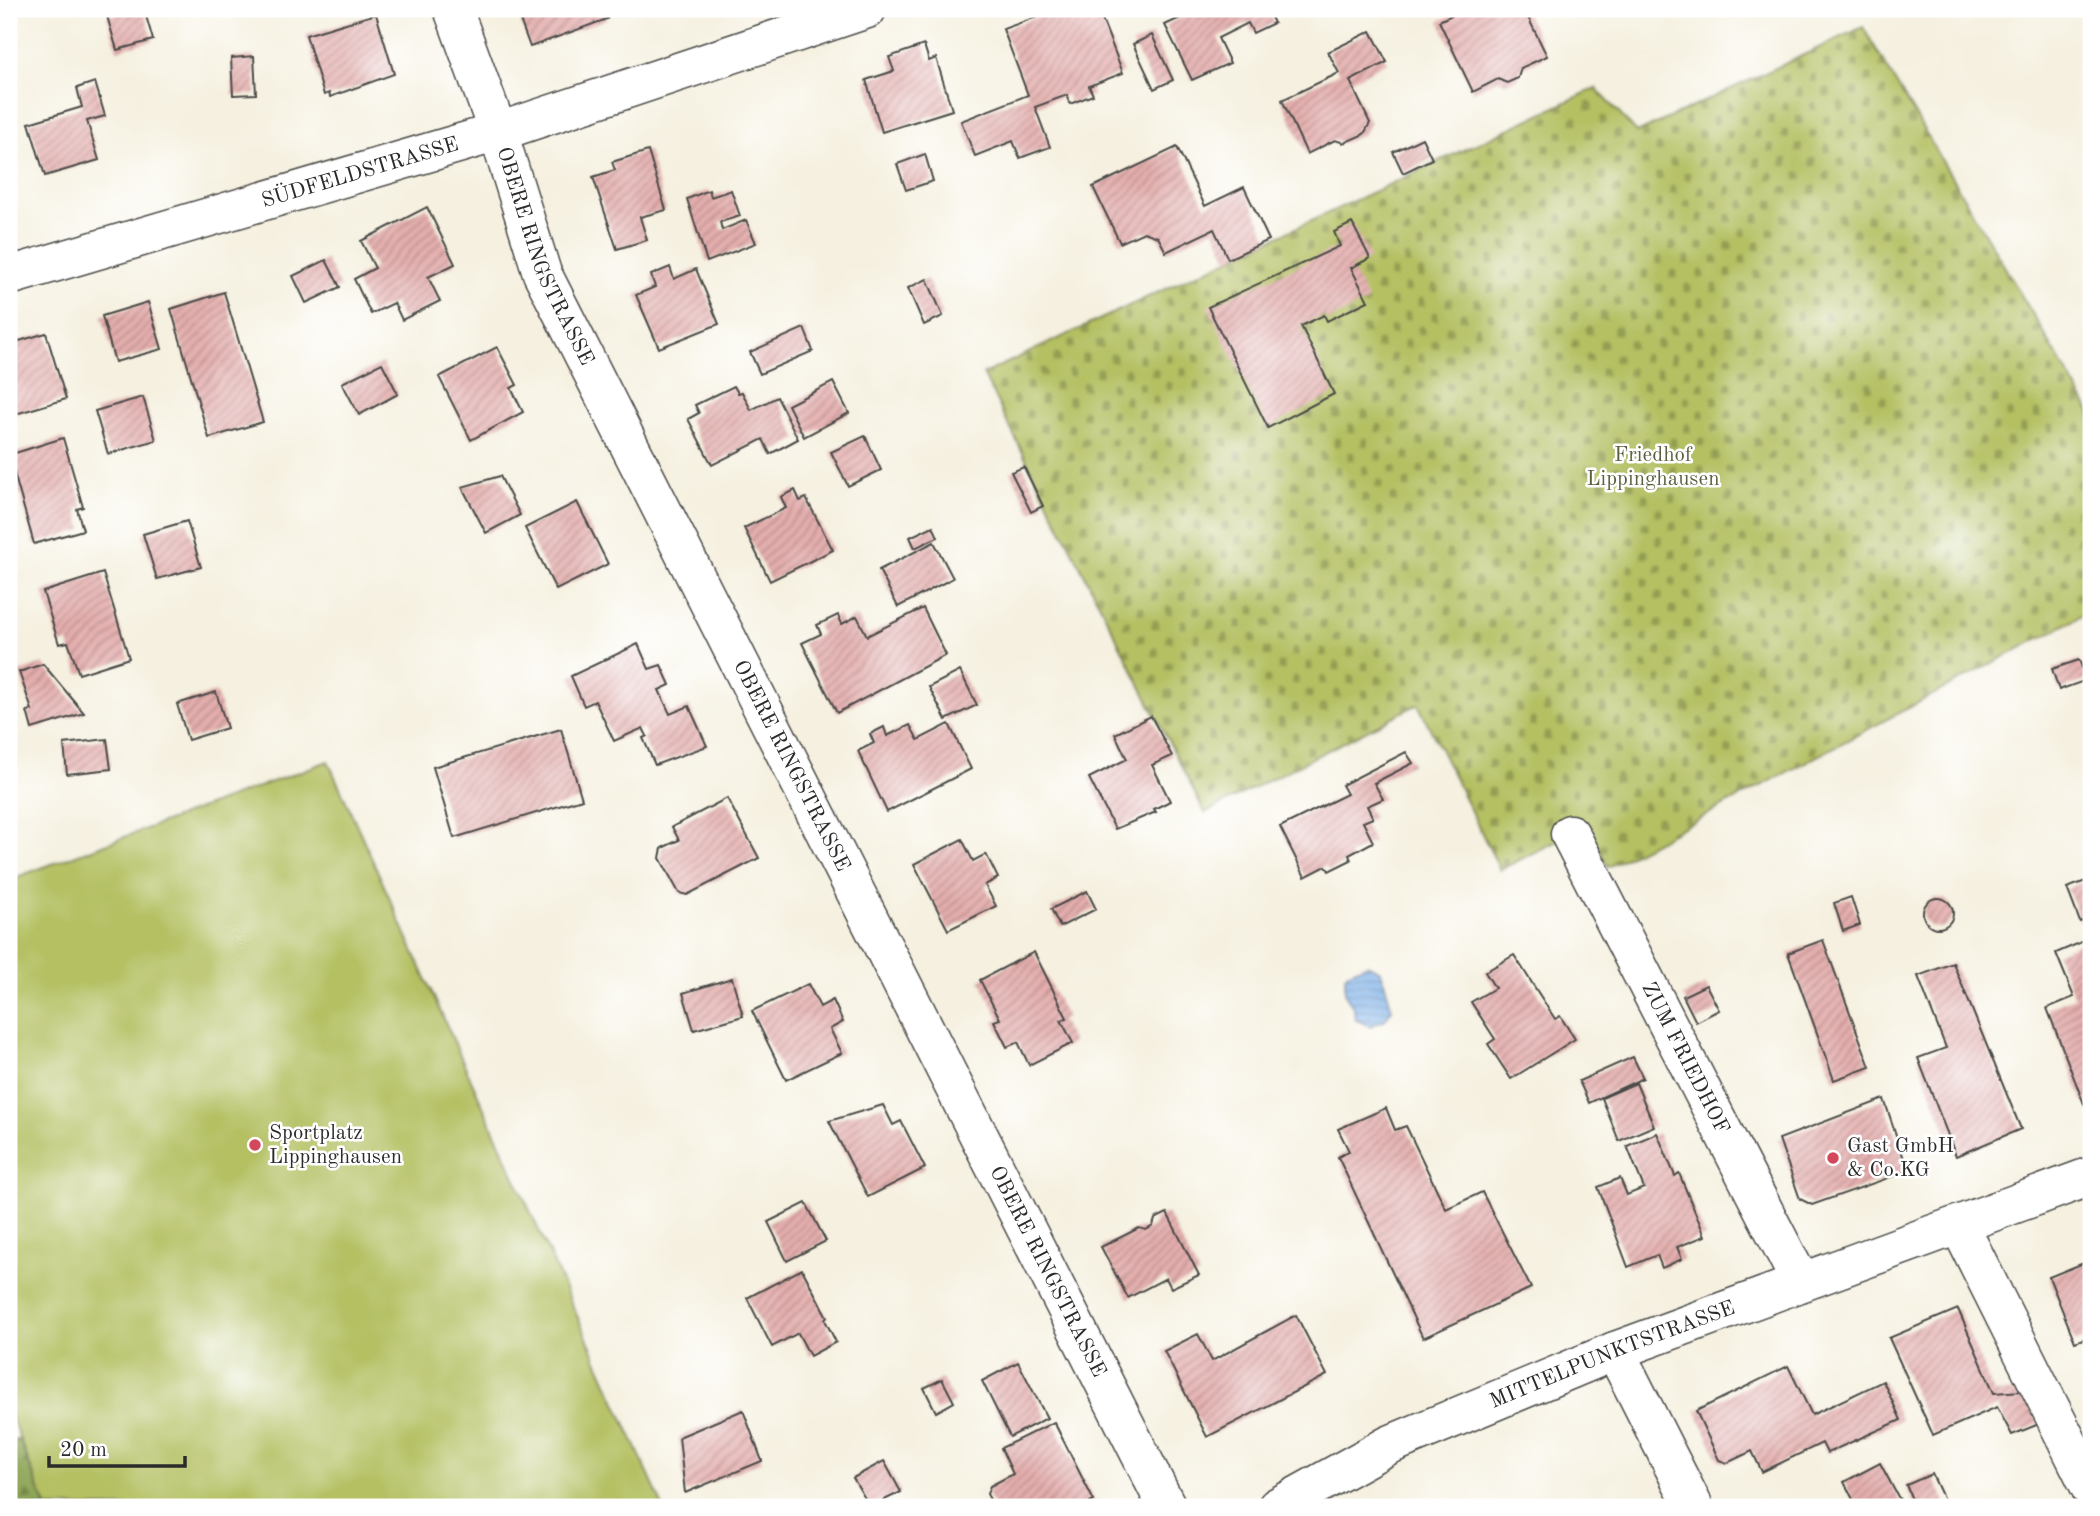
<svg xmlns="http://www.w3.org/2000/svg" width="2100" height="1516" font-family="'Old Standard TT',serif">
<defs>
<pattern id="forest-firs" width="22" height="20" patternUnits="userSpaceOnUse" patternTransform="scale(1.75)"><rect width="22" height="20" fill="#8fa658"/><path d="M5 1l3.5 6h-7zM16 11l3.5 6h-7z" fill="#758749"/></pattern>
<pattern id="cemetery-stones" width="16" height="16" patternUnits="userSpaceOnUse" patternTransform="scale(1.75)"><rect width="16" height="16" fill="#b4c062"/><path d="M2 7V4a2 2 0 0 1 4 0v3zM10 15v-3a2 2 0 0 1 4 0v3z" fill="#939c51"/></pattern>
<pattern id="water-rules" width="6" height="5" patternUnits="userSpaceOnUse" patternTransform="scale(1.75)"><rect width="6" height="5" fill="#79ade6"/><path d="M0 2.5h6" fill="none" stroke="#638dbb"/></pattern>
<pattern id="building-hatch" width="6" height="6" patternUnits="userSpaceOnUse" patternTransform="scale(1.75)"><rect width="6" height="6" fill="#e4aead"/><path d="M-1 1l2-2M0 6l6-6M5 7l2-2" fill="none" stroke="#b98e8d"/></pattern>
</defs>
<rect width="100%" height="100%" fill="#fff"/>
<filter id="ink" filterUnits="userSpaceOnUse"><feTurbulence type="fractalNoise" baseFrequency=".0143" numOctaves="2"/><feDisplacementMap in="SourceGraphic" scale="14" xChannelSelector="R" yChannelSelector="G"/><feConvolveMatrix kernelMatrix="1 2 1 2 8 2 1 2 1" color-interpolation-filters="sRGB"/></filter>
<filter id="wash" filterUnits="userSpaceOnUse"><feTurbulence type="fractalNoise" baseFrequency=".00686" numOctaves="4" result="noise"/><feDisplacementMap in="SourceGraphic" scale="28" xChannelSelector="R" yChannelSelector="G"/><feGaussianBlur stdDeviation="1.57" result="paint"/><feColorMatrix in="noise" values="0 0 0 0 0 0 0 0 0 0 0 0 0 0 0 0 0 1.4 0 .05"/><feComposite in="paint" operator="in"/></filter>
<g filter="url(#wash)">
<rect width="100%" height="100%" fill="#f5f0df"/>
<!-- green -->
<path fill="#b4c062" stroke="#707646" stroke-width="2" d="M328 761 663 1507H46L9 1411V880Z"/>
<!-- forest -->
<path fill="url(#forest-firs)" stroke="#5d6842" stroke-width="2" d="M19 1439 46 1507H9V1443Z"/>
<!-- cemetery -->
<path fill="url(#cemetery-stones)" stroke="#707646" stroke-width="2" d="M1863 27 2091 413V611L1608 867 1588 825 1500 870 1418 704 1205 813 983 374 1596 88 1637 133Z"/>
<!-- water -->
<path fill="url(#water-rules)" stroke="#526c88" stroke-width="2" d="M1367 964 1381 971 1392 1009 1384 1021 1370 1026 1356 1020 1353 1007 1345 994V976L1349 972Z"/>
<g id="blocks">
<!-- building -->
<g fill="url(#building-hatch)">
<path d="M134 9H144L153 40 117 50 107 16Z"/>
<path d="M516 9H603L607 19 530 47Z"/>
<path d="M1059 9H1098L1123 73 1089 86 1093 95 1070 104 1067 95 1035 107 1050 147 1020 158 1013 141 975 156 961 121 1028 95 1003 29Z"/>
<path d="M1199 9H1279L1269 13 1274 23 1253 33 1248 23 1218 38 1230 63 1192 80 1165 25Z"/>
<path d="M1464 9H1524L1547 56 1521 68 1518 78 1507 83 1498 79 1473 92 1439 21Z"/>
<path d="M376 14 394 74 330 97 329 93 324 95 306 35Z"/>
<path d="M1371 31 1387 62 1350 81 1370 123 1364 134 1344 143 1335 140 1307 154 1282 100 1339 73 1328 52Z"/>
<path d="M1152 35 1173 80 1154 89 1133 44Z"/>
<path d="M924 45 929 61 936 58 952 110 882 132 866 80 894 71 889 57Z"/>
<path d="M254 56 256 94 233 95 231 58Z"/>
<path d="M95 82 105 116 87 121 99 160 45 176 29 123 82 107 77 88Z"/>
<path d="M1422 138 1432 159 1403 173 1393 152Z"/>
<path d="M1177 147 1205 206 1244 187 1269 240 1228 259 1214 229 1166 252 1158 237 1144 232 1120 243 1093 187Z"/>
<path d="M648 151 666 210 640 217 647 240 617 249 593 177 615 170 612 162Z"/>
<path d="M925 154 933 181 906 190 897 164Z"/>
<path d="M709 190 711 197 731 190 740 216 720 222 722 230 746 220 756 243 707 262 687 199Z"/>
<path d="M427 207 455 264 428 277 440 301 402 320 394 303 371 314 354 279 375 268 361 241Z"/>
<path d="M1352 223 1370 258 1351 268 1368 301 1327 321 1324 315 1301 326 1334 394 1268 428 1208 307 1340 246 1334 232Z"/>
<path d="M326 260 340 287 306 303 293 276Z"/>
<path d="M670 267 674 279 696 269 719 324 659 348 636 295 655 287 651 275Z"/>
<path d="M927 279 943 316 924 325 908 288Z"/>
<path d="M224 292 263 422 209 438 171 309Z"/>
<path d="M148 302 162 349 115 362 102 316Z"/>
<path d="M804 328 813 351 760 374 750 352Z"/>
<path d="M46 333 66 399 9 416V344Z"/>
<path d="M497 347 517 385 511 388 523 412 471 440 439 377Z"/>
<path d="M382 363 398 394 359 415 342 383Z"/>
<path d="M833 382 849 413 804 437 788 405Z"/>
<path d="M734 386 738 393 742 392 751 410 777 397 798 439 770 454 763 439 712 465 688 419 699 413 695 405Z"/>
<path d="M143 397 156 440 108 454 95 411Z"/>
<path d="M865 436 881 470 848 486 831 452Z"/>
<path d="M63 438 83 507 77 509 83 530 34 544 9 455Z"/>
<path d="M1024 467 1043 506 1031 512 1011 472Z"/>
<path d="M500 476 520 515 486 533 462 487Z"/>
<path d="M795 490 800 501 806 498 833 550 770 581 744 528 786 508 781 497Z"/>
<path d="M577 502 608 564 556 590 525 528Z"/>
<path d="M187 521 201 567 157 579 143 534Z"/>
<path d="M933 526 938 537 915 548 910 537Z"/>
<path d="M934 542 953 578 898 607 879 570Z"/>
<path d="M103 573 129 658 79 674 68 642 59 644 43 592Z"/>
<path d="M923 608 946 655 837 713 802 643 821 634 817 625 838 615 842 624 857 616 867 636Z"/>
<path d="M638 644 649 669 661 665 670 685 659 690 670 714 689 706 707 746 655 765 643 738 647 736 643 728 614 741 595 701 584 706 571 676Z"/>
<path d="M2079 660 2087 680 2059 690 2052 669Z"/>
<path d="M43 664 84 713 32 729 27 711 32 710 19 672Z"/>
<path d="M960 671 977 705 946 720 929 687Z"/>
<path d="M216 692 227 728 188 740 177 704Z"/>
<path d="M1151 716 1172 756 1152 765 1170 801 1154 809 1156 812 1115 829 1089 778 1127 759 1115 734Z"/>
<path d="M949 724 971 769 887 812 858 751 874 743 870 734 884 727 887 736 910 725 918 740Z"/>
<path d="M561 729 582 799 454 838 433 767Z"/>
<path d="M107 739 111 769 67 774 64 744Z"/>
<path d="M1406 752 1413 763 1374 783 1383 799 1367 806 1373 818 1363 822 1373 842 1349 855 1351 860 1329 871 1326 866 1305 877 1280 827 1347 794 1342 785Z"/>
<path d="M727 798 759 858 687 895 679 893 660 858 662 848 679 840 672 827Z"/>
<path d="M962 839 973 861 986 854 998 878 985 885 996 906 948 930 914 864Z"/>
<path d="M2091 879V918L2080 922 2067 888Z"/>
<path d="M1087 891 1096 909 1060 927 1051 909Z"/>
<path d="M1851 897 1860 925 1843 931 1834 903Z"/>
<circle cx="1938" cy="913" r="15"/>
<path d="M2091 938V1101L2084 1104 2047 1008 2074 997 2056 953Z"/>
<path d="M1823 940 1870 1067 1834 1080 1788 953Z"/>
<path d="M1034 952 1067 1018 1061 1020 1073 1043 1029 1065 1018 1042 1007 1047 994 1021 1000 1019 980 980Z"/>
<path d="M1514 955 1555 1019 1560 1016 1575 1039 1511 1079 1488 1044 1495 1039 1471 1002 1495 988 1485 972Z"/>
<path d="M1953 963 2021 1129 1956 1156 1918 1058 1946 1048 1918 976Z"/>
<path d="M732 978 743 1016 694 1030 683 993Z"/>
<path d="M808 984 820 1007 833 1000 843 1022 830 1029 842 1053 786 1080 752 1011Z"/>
<path d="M1706 985 1719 1010 1696 1022 1683 996Z"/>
<path d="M1633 1057 1643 1078 1589 1103 1579 1081Z"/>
<path d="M1636 1083 1654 1126 1619 1141 1602 1098Z"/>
<path d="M1884 1099 1908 1171 1812 1205 1800 1199 1779 1139Z"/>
<path d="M883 1105 893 1125 901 1121 925 1168 868 1197 829 1121Z"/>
<path d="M1386 1108 1395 1130 1406 1126 1446 1209 1482 1192 1531 1288 1423 1338 1338 1157 1349 1151 1338 1129Z"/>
<path d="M1657 1133 1675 1176 1679 1173 1705 1236 1677 1247 1682 1259 1662 1268 1657 1255 1628 1267 1598 1187 1620 1178 1627 1195 1644 1188 1627 1146Z"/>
<path d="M806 1203 826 1241 787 1261 768 1222Z"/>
<path d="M1167 1213 1199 1275 1171 1288 1166 1278 1128 1298 1101 1247 1139 1228 1146 1230 1153 1226 1155 1219Z"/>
<path d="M2091 1260V1336L2075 1342 2049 1277Z"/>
<path d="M802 1269 827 1317 825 1320 836 1342 810 1356 798 1333 772 1347 747 1298Z"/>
<path d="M1958 1309 1994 1393 2022 1391 2039 1424 2012 1435 1997 1407 1933 1435 1889 1338Z"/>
<path d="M1296 1315 1327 1375 1207 1437 1164 1351 1198 1334 1212 1361Z"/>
<path d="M1018 1362 1047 1418 1010 1437 982 1381Z"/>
<path d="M1788 1366 1812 1415 1883 1381 1901 1420 1827 1453 1822 1443 1762 1472 1752 1451 1727 1463 1719 1460 1696 1411Z"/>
<path d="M942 1379 954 1402 936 1412 924 1388Z"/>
<path d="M743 1410 762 1461 685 1493 679 1437Z"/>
<path d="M1054 1422 1094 1501 1082 1507H994L987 1494 990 1486 1013 1474 1001 1448Z"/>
<path d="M884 1461 901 1492 870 1507 853 1478Z"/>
<path d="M1880 1463 1903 1506 1857 1507 1844 1482Z"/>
<path d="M1932 1474 1945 1502 1933 1507H1915L1906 1485Z"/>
</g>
</g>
</g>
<g filter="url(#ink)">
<use href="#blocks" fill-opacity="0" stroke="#494946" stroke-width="2"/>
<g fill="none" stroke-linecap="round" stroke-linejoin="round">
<!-- street casing -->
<g stroke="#494946" stroke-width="41">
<g id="street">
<path id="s1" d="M453 9 498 132 542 273 1167 1507"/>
<path id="s2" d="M9 276 498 132 867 9"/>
<path id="s3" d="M1570 834 1800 1281"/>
<path d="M1960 1227 2091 1489"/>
<path d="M1615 1351 1694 1507"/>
<path id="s4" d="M1277 1507 1389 1445 1615 1351 2091 1176"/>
</g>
</g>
<!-- street -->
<use href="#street" stroke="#fff" stroke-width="38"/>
</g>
</g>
<!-- markers -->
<g fill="#d1495b" stroke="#fff" stroke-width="2.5">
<circle cx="255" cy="1145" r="7"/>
<circle cx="1833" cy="1158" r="7"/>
</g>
<g text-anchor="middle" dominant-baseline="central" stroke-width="5" stroke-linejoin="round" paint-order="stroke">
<!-- street labels -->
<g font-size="21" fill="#2b2b2b" stroke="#fff">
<text stroke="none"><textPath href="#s2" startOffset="366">SÜDFELDSTRASSE</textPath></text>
<text stroke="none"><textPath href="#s1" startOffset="264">OBERE RINGSTRASSE</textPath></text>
<text stroke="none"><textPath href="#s1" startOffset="831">OBERE RINGSTRASSE</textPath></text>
<text stroke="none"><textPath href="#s3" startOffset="252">ZUM FRIEDHOF</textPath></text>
<text stroke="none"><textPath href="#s1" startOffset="1398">OBERE RINGSTRASSE</textPath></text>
<text stroke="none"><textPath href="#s4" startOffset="369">MITTELPUNKTSTRASSE</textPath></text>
</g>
<!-- park labels -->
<g font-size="21" fill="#5b5f3e" stroke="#fff">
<text x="1653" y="455">Friedhof<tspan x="1653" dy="24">Lippinghausen</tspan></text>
</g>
<!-- poi labels -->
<g font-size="21" fill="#2b2b2b" stroke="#fff" text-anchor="start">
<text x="269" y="1133">Sportplatz<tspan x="269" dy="24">Lippinghausen</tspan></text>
<text x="1847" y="1146">Gast GmbH<tspan x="1847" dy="24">&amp; Co.KG</tspan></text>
</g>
</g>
<!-- margin -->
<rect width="2100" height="1516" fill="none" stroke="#fff" stroke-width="35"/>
<!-- scale -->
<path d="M49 1456v10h136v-10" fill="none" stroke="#2b2b2b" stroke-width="3.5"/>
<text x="60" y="1456" font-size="21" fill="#2b2b2b" stroke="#ffffff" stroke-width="5" paint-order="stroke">20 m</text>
</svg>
